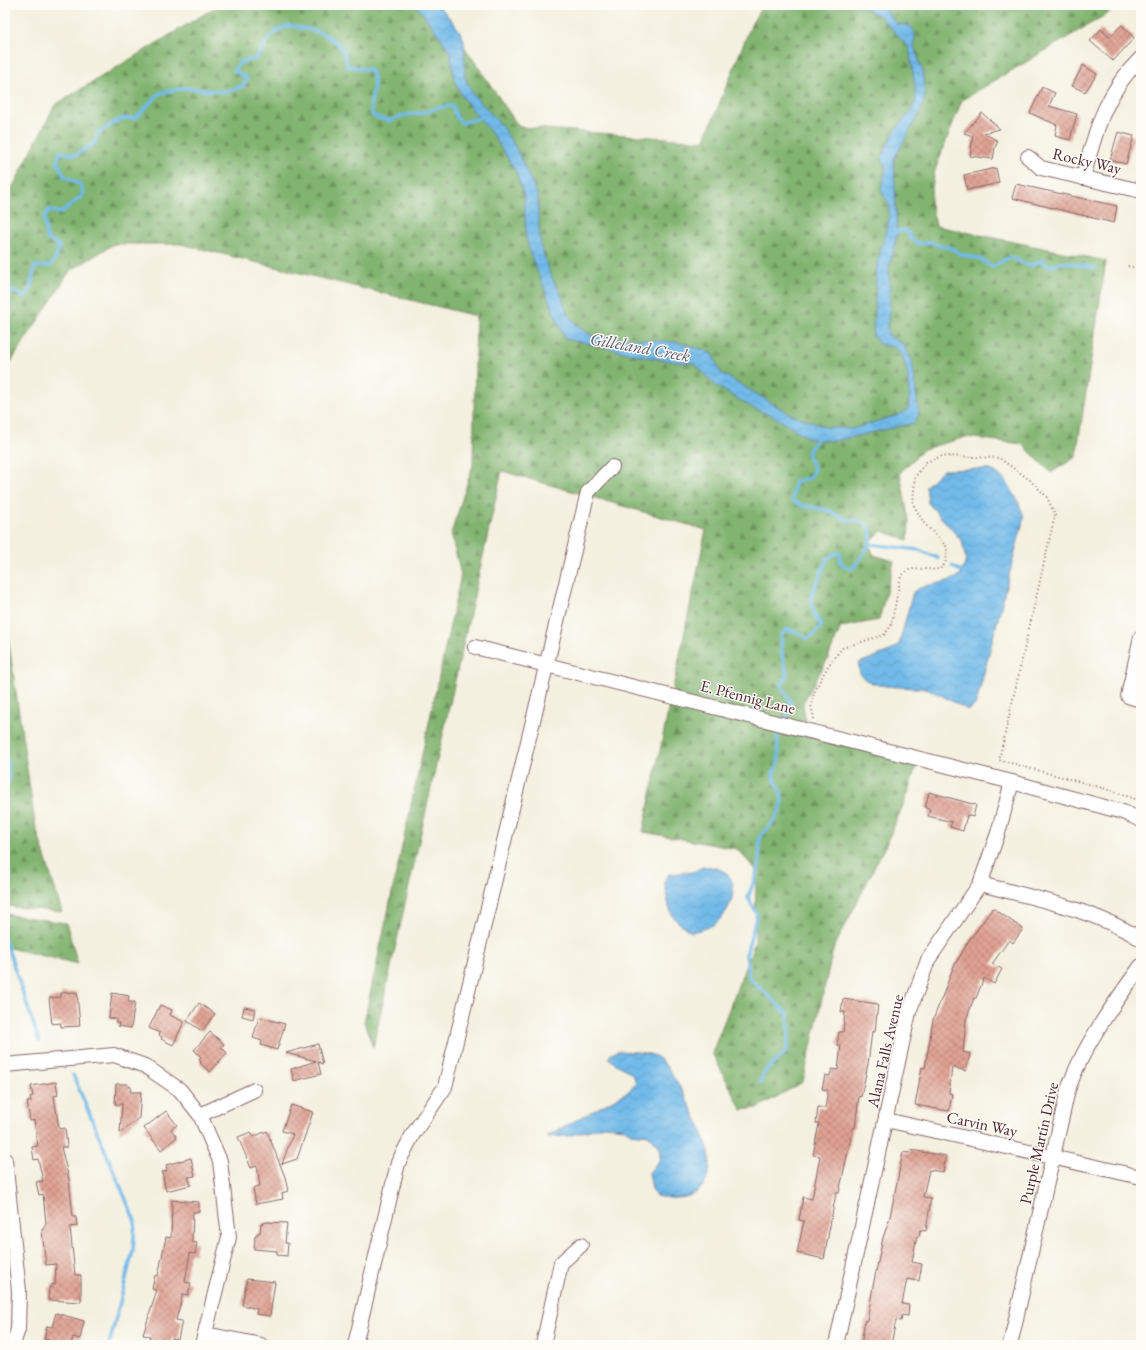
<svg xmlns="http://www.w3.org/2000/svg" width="1146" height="1350" font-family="'EB Garamond',serif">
<defs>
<pattern id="forest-firs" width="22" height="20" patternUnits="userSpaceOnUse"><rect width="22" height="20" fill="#81b46f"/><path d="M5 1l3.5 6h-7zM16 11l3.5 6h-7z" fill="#6c925b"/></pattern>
<pattern id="water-waves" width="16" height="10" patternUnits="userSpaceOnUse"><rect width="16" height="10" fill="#71bae9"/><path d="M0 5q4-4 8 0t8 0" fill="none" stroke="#639fc8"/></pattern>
<pattern id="building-cross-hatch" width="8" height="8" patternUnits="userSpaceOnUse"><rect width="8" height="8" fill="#dfa293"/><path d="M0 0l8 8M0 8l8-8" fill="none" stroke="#b78378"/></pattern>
</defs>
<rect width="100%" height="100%" fill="#fdfcf7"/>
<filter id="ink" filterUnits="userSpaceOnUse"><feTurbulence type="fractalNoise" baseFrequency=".025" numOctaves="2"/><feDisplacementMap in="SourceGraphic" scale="8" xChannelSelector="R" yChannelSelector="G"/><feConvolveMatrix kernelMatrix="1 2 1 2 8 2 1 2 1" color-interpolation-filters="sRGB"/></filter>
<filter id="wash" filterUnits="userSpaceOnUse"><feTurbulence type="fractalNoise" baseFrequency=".012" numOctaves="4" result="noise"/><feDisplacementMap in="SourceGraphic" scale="16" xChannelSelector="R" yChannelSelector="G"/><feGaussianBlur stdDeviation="0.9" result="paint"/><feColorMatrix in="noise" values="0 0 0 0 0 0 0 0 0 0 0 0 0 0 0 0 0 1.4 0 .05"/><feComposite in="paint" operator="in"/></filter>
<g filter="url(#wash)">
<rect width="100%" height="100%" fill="#f4f0df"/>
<!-- forest -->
<g fill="url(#forest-firs)" stroke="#666a4d">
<path d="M219 5H436L519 127 704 141 752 23 763 5H1122L962 100 935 170 930 201 936 226 1106 261 1076 457 1051 473 1022 444 966 437 924 449 900 473 909 521 908 540 882 531 868 543 874 555 894 561 879 620 841 627 827 660 803 703 806 726 917 762 907 796 888 840 833 950 803 1082 757 1108 742 1110 712 1053 755 942 756 870 737 849 643 832 706 530 502 471 373 1047 364 1022 461 575 451 534 473 465 476 316 181 244H114L70 271 7 368 5 458V202L55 105Z"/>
<path d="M5 616 35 824 62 912 5 906Z"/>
<path d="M5 914 66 923 78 964 5 947Z"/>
</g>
<!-- water -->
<g fill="url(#water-waves)" stroke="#5e6c8a">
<path d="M414 5H437L443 10 459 30 464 40 465 78 473 94 502 126 516 148 538 196V217L541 247 551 276 561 294 568 315 581 329 593 336 677 342 704 350 712 354 721 373 792 415 826 427 852 429 898 415 908 409C911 397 908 361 899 351 895 346 885 346 879 344L873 335 877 263 889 220V204L881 191 886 167 882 160 883 154 895 130 911 111 916 100 915 86 909 48 880 16 859 5H882L897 24 909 25 915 32 914 46 923 72 925 97 920 112 894 159 897 234 889 269 890 305 887 327 890 337 902 343 912 360 919 414 914 423 834 441 810 439 773 416 755 409 716 386 694 363C651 362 608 346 565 339L531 256 526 237 524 196 516 172 495 138 461 95 455 82 450 51 421 11Z"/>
<path d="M943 470C954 470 980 468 990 470 1007 475 1019 502 1024 517L976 704 968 710C955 703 942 695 929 690 910 684 854 694 859 663L890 651 899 645 913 592C927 582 946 585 961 575L966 560 962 541 928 503 926 486Z"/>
<path d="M703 867C742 865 739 902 717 922 710 928 700 930 691 932 686 928 680 924 675 919 667 910 668 893 664 882L669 874 693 872Z"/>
<path d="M617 1051C629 1052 646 1051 657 1057 665 1061 680 1087 685 1096 693 1112 709 1142 710 1159 711 1194 686 1203 656 1196L652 1189 649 1173 660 1159V1153L658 1144 648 1135 631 1133 623 1128 605 1126 567 1136 546 1137 629 1091 636 1082C631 1067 618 1069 609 1058L610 1055Z"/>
</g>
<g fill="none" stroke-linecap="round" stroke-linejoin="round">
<!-- stream -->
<g stroke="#71bae9" stroke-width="3.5">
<path d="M893 233 904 230 909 233 910 238 919 244 931 242 942 247H950L960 254 980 259 992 267 1010 257 1030 266 1042 260 1048 266 1065 262 1095 268"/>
<path d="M5 313 9 295 13 290 24 297 29 292 35 266H50L56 257 59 245 47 239 44 218 49 210 61 213 83 195 81 185 64 176 57 161 60 152 75 155 95 143 97 134 120 119 135 118 160 93 184 88 226 92 243 86 247 79 234 70 240 62 256 59C262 48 273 29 287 26 291 25 298 28 302 28 324 32 346 41 347 66L370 70C381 90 365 98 373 116L390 121C405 113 405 116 421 113 432 111 440 105 452 106L457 118 462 123 481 117"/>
<path d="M870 544 919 550 938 558"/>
<path d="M952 566 964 573"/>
<path d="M782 721C798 706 790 703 781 685L787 675 781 650 782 634 788 629 808 638 812 636 822 626 815 616 811 601 812 594 827 559 832 555 838 553 841 555 840 561C843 566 847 569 853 568 862 556 883 533 862 522 856 519 851 522 847 520 840 517 834 512 827 510 815 506 802 509 792 500L795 481C807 477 810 483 814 468L808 456V452L818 437"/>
<path d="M5 756 7 757 9 780 5 786"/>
<path d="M5 940 39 1041"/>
<path d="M73 1075 135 1221 133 1251 109 1345"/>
<path d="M760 1083 765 1071 786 1052 789 1032 788 1014 749 978 746 955 757 914 748 898 759 866 760 836C772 825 787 809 780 790 778 782 774 784 773 773 785 759 773 742 779 726"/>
</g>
</g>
<g id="blocks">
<!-- building -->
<g fill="url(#building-cross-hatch)">
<path d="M1122 25 1134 38 1113 61 1090 41 1101 29 1109 37Z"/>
<path d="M1083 65 1097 74 1085 92 1072 86Z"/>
<path d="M1042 87 1055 93 1049 106 1077 114 1070 140 1055 136 1057 125 1030 113Z"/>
<path d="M982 113 1000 129 984 133 998 141 995 148 993 159 970 156 973 136 964 133Z"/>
<path d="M1118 132 1134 136 1126 164 1110 160Z"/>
<path d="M996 168 999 183 967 190 964 175Z"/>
<path d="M1016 184 1117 206 1114 223 1012 198Z"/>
<path d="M929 792 976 805 973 817 967 815 963 831 950 827 952 822 928 816 930 809 925 808Z"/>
<path d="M993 908 1023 929 1013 943 1009 940 992 964 1002 969 994 984 984 978 976 998H974L966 1020 963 1052 970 1054 966 1071 952 1067 949 1093 952 1094 949 1111 915 1105 922 1067 925 1068 933 1020 942 997 953 968 968 942Z"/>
<path d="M77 992 80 1026 61 1027V1023L52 1024 49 998 61 997V993Z"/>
<path d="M112 993 129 996 128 1002H135L131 1028 118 1026 119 1023H116V1019L109 1018Z"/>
<path d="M843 999 878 1004 875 1032 872 1031 868 1064 861 1097 859 1096 855 1128H853L839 1193H836L824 1259 797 1253 804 1221 799 1220 803 1197 812 1199 820 1156 813 1155 819 1123H816L818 1107 825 1108 828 1090 822 1089 825 1075 830 1076 832 1069 838 1070 841 1045H837L839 1032H843L845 1012H841Z"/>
<path d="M199 1003 215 1014 202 1031 187 1021Z"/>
<path d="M160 1005 172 1010 170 1015 184 1022 173 1045 161 1039 162 1037 159 1035 160 1033 149 1028Z"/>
<path d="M244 1007 255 1009 253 1019 242 1016Z"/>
<path d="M259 1017 285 1024 277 1050 261 1045 262 1041 253 1038Z"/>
<path d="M210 1032 224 1044 221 1047 227 1053 210 1072 200 1063 201 1062 199 1059 201 1057 194 1050Z"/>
<path d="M318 1044 323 1064 318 1062 321 1074 294 1081 291 1069 316 1061 286 1053Z"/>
<path d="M56 1082 58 1095 54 1096 59 1129 65 1128 67 1147H61L69 1179 73 1217H76L77 1226 70 1227 75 1275H81V1302L48 1300 49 1287 52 1288V1284L55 1285 56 1264 46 1265 42 1231 46 1223 43 1194 39 1195 36 1182 43 1181 38 1159 34 1160 32 1147 38 1146 34 1120 30 1121 27 1102H31L30 1097 33 1096 31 1086Z"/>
<path d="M116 1084H128L127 1086 131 1087 130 1092H141L139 1118 120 1133 122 1104H115Z"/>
<path d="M291 1105 313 1112 297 1159 282 1164 293 1134 282 1131Z"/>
<path d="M166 1111 177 1125 171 1129 177 1137 161 1150 144 1128Z"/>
<path d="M267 1131 285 1177 288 1191 282 1193 283 1199 256 1204 253 1188 260 1186 257 1166 251 1168 238 1137 251 1132 253 1137Z"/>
<path d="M910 1150 946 1156 943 1172 929 1170 923 1197 931 1198 926 1231 920 1230 919 1237 917 1236 912 1262 922 1264 919 1281 907 1279 902 1304 909 1305 908 1316 902 1315 901 1321 896 1320 891 1345H861L865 1320 867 1321 874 1281 883 1238 890 1217 903 1152 909 1153Z"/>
<path d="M191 1158 195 1176 188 1177 191 1185 166 1191 162 1172 167 1171 166 1165Z"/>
<path d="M172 1200 199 1202V1212H193L192 1242 197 1243 195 1254 190 1253 185 1282 191 1283 188 1295 183 1294 176 1320 182 1321 178 1339 172 1338 171 1345H162L149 1342 150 1336 143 1335 157 1290 152 1289 155 1275 158 1276 166 1237 171 1238Z"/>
<path d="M267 1222 287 1223 285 1243H288L287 1256 277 1255V1251L254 1249 255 1236H257V1233H260L261 1224Z"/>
<path d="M247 1279 275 1282 270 1316 256 1314 257 1309 242 1305Z"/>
<path d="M56 1313 84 1321 80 1339 73 1337 71 1345 44 1339 47 1326 52 1327Z"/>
</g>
</g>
</g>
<g filter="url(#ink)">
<use href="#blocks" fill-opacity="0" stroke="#86686a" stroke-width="1"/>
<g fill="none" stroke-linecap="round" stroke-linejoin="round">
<!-- minor casing -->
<g stroke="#86686a" stroke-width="16">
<g id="minor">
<path d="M1028 157 1041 168 1141 191"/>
<path d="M1083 178C1096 130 1104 94 1141 58"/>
<path d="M1141 637 1128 696 1141 700"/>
<path d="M475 647 1012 782 1123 812 1141 820"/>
<path d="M980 884C1035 898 1092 909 1141 939"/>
<path d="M5 1065 114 1055 145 1066 180 1090 200 1115 220 1161 229 1237 202 1345"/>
<path d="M200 1115 254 1090"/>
<path d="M886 1120 1141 1177"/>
<path d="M5 1160 19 1291 18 1329 13 1345"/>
<path d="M205 1334 261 1345"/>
<path d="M355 1345 398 1163 413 1134 445 1087 588 492 612 467"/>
<path d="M543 1345 561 1263 581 1245"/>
<path d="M836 1345 909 1012 928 960 980 884 998 833 1012 782"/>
<path d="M1010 1345 1068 1090C1082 1047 1115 1002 1141 966"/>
</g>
</g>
<!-- path -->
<g stroke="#86686a" stroke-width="2" stroke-dasharray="1 3" stroke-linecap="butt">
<path d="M1128 266 1141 269"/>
<path d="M814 719 811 705 815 690 828 666 842 648 884 635 891 626 901 576C903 574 906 571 909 570 929 564 948 582 947 547L924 523 913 504 915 477 926 462 942 456 999 458 1030 480 1047 497 1055 515 999 760 1103 788 1141 801"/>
</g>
<!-- minor -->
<use href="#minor" stroke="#fff" stroke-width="14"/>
</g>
</g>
<g text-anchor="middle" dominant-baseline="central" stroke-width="3" stroke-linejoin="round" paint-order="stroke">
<!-- street labels -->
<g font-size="16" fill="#4a1f2b" stroke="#fdfcf7">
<text transform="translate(1087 161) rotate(13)">Rocky Way</text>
<text transform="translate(748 697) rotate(14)">E. Pfennig Lane</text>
<text transform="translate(885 1051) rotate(-77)">Alana Falls Avenue</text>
<text transform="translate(982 1124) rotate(12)">Carvin Way</text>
<text transform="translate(1039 1143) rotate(-77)">Purple Martin Drive</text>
</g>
<!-- water labels -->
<g font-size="17" font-style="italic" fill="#58556e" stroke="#fdfcf7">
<text transform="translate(640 347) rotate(10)">Gilleland Creek</text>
</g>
</g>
<!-- margin -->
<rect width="1146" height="1350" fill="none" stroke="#fdfcf7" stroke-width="20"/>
</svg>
